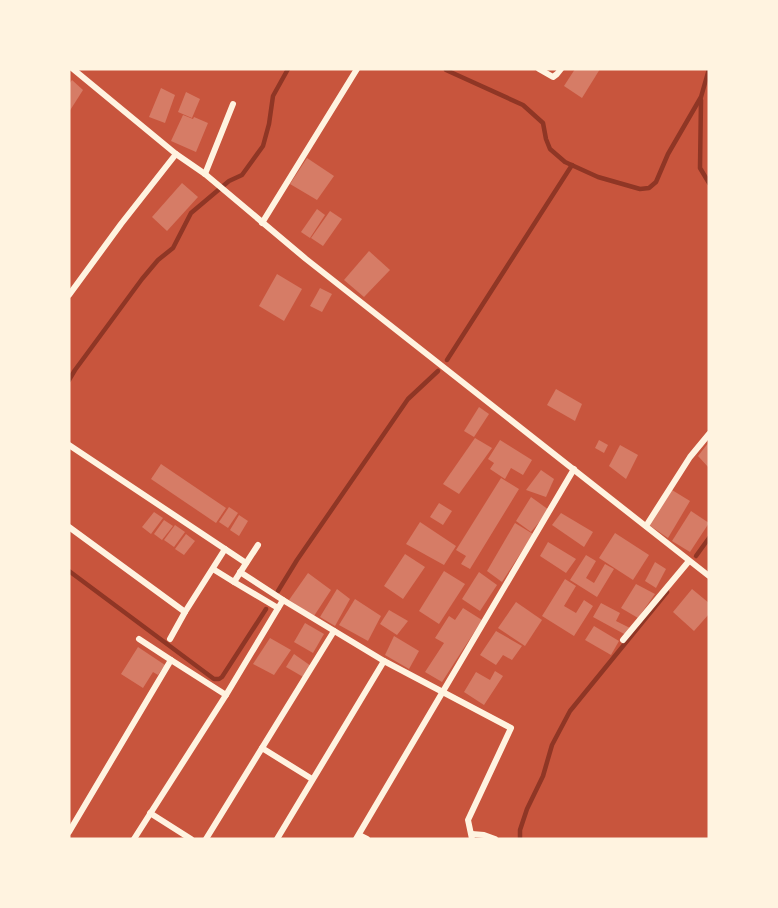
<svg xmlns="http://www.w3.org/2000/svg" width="778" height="908" font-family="'Times New Roman',serif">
<rect width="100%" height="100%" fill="#c8553d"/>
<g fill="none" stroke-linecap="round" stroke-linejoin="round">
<!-- stream -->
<g stroke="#8f3625" stroke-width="4.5">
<path d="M446 70 523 105 543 123 546 139 550 149 565 162 598 177 640 189 649 188 656 182 668 154 701 97 709 69"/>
<path d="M701 100 700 168 709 183"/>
<path d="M447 360 572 165"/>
<path d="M69 380 75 370 142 279 158 260 173 248 191 213 229 181 242 175 263 146 269 124 273 96 288 69"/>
<path d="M696 556 709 538"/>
<path d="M69 571 214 679H219L222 677 266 609"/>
<path d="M278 591 297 560 408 399 438 371"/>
<path d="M520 839V830L527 809 543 776 552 745 570 711 667 592"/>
</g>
</g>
<!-- building -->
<g fill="#d67c66">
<path d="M575 69H600L582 98 564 86Z"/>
<path d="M72 80 83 90 69 112V84Z"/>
<path d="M161 88 175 95 165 123 149 117Z"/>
<path d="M186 92 200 99 192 118 178 112Z"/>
<path d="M183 115 193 119 194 117 208 123 196 152 171 141Z"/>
<path d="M307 158 334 176 317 200 290 184Z"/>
<path d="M182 183 198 197 167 231 152 217Z"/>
<path d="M317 209 325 215 310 238 301 232Z"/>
<path d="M330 211 342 219 323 246 311 238Z"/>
<path d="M369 251 390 270 364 297 344 280Z"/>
<path d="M277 274 302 289 284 321 259 306Z"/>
<path d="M320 288 332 294 322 312 310 306Z"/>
<path d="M556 389 582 404 575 421 547 405Z"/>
<path d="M479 407 489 414 474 437 464 431Z"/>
<path d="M475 438 492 448 459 494 443 484Z"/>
<path d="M500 440 532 460 523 475 511 468 505 479 490 469 494 463 488 459Z"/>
<path d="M599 440 608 445 604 453 595 448Z"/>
<path d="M709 442V468L698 456Z"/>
<path d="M620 445 638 455 626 479 609 466Z"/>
<path d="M161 464 226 508 216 523 151 479Z"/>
<path d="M541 470 554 479 546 497 526 490Z"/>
<path d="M501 478 519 489 470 569 461 564 466 556 456 550Z"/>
<path d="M672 490 690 501 668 538 649 525Z"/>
<path d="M531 497 549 510 531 532 516 521Z"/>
<path d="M439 503 452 511 443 525 430 517Z"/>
<path d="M229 507 238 513 228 528 219 522Z"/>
<path d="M691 511 709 523 690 552 672 541Z"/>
<path d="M154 512 163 518 151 534 142 527Z"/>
<path d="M561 513 593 532 584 547 552 525Z"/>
<path d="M239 515 248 521 239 536 230 530Z"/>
<path d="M164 520 173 526 162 540 154 534Z"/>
<path d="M420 522 456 546 444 565 406 544Z"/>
<path d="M515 523 533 534 502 582 487 571Z"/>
<path d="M175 525 185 532 174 547 164 540Z"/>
<path d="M615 533 649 555 633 580 599 558Z"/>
<path d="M186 534 195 541 184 555 175 549Z"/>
<path d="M548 542 576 559 566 573 540 556Z"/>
<path d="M405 554 425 567 403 599 384 586Z"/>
<path d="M586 555 596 561 586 578 594 583 605 564 614 569 597 597 570 580Z"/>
<path d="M655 562 666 569 656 588 645 581Z"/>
<path d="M444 571 465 584 439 624 419 611Z"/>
<path d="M479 572 497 585 480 611 462 599Z"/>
<path d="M308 573 331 590 314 616 289 600Z"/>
<path d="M565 579 576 586 564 606 576 613 584 600 593 606 574 636 542 616Z"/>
<path d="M636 584 655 594 638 618 621 608Z"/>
<path d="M337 589 350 599 335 626 320 617Z"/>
<path d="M692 589 709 603V614L694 631 673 612Z"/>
<path d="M355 599 381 616 368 641 339 625Z"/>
<path d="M516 602 542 620 525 646 498 628Z"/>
<path d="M601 603 620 613 616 621 630 628 626 635 593 617Z"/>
<path d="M463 608 482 620 442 682 425 672 444 643 435 638 449 616 455 620Z"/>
<path d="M389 610 408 621 397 635 380 624Z"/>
<path d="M305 623 324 634 313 653 294 642Z"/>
<path d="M594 626 619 641 611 655 585 640Z"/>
<path d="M496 631 522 646 512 660 503 655 496 665 480 655Z"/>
<path d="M394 636 419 651 409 669 385 655Z"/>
<path d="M270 638 291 650 274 675 253 664Z"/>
<path d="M138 647 165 665 158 675 153 672 143 688 121 674Z"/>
<path d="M294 654 311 666 305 678 286 667Z"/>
<path d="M495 671 503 676 484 705 464 692 476 672 490 680Z"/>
</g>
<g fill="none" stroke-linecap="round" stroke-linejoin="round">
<!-- minor -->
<g stroke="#fff3e0" stroke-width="6">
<path d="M73 69 176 154 205 174 306 259 709 576"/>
<path d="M539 69 553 77 557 74 561 69"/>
<path d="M205 174 233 104"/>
<path d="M262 223 357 69"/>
<path d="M69 295 121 224 176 154"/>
<path d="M69 445 225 549 185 612 170 639"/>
<path d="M646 526 690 457 709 434"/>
<path d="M69 527 185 612"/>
<path d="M225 549 246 563"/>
<path d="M213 569 234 582 258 545"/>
<path d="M240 572 283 600 384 661 511 728 468 820 472 839"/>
<path d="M234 582 278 608"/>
<path d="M139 639 171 660"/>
<path d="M623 640 689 561"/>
<path d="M262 748 312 779"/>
<path d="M150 813 191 839"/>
<path d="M69 832 171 660 226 695"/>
<path d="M472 834 484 835 495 839"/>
<path d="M359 835 367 839"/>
<path d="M134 839 226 695 283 600"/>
<path d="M206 839 334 631"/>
<path d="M277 839 384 661"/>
<path d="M356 839 574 469"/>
</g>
</g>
<!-- border -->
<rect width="778" height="908" fill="none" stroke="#fff3e0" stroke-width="141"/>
</svg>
